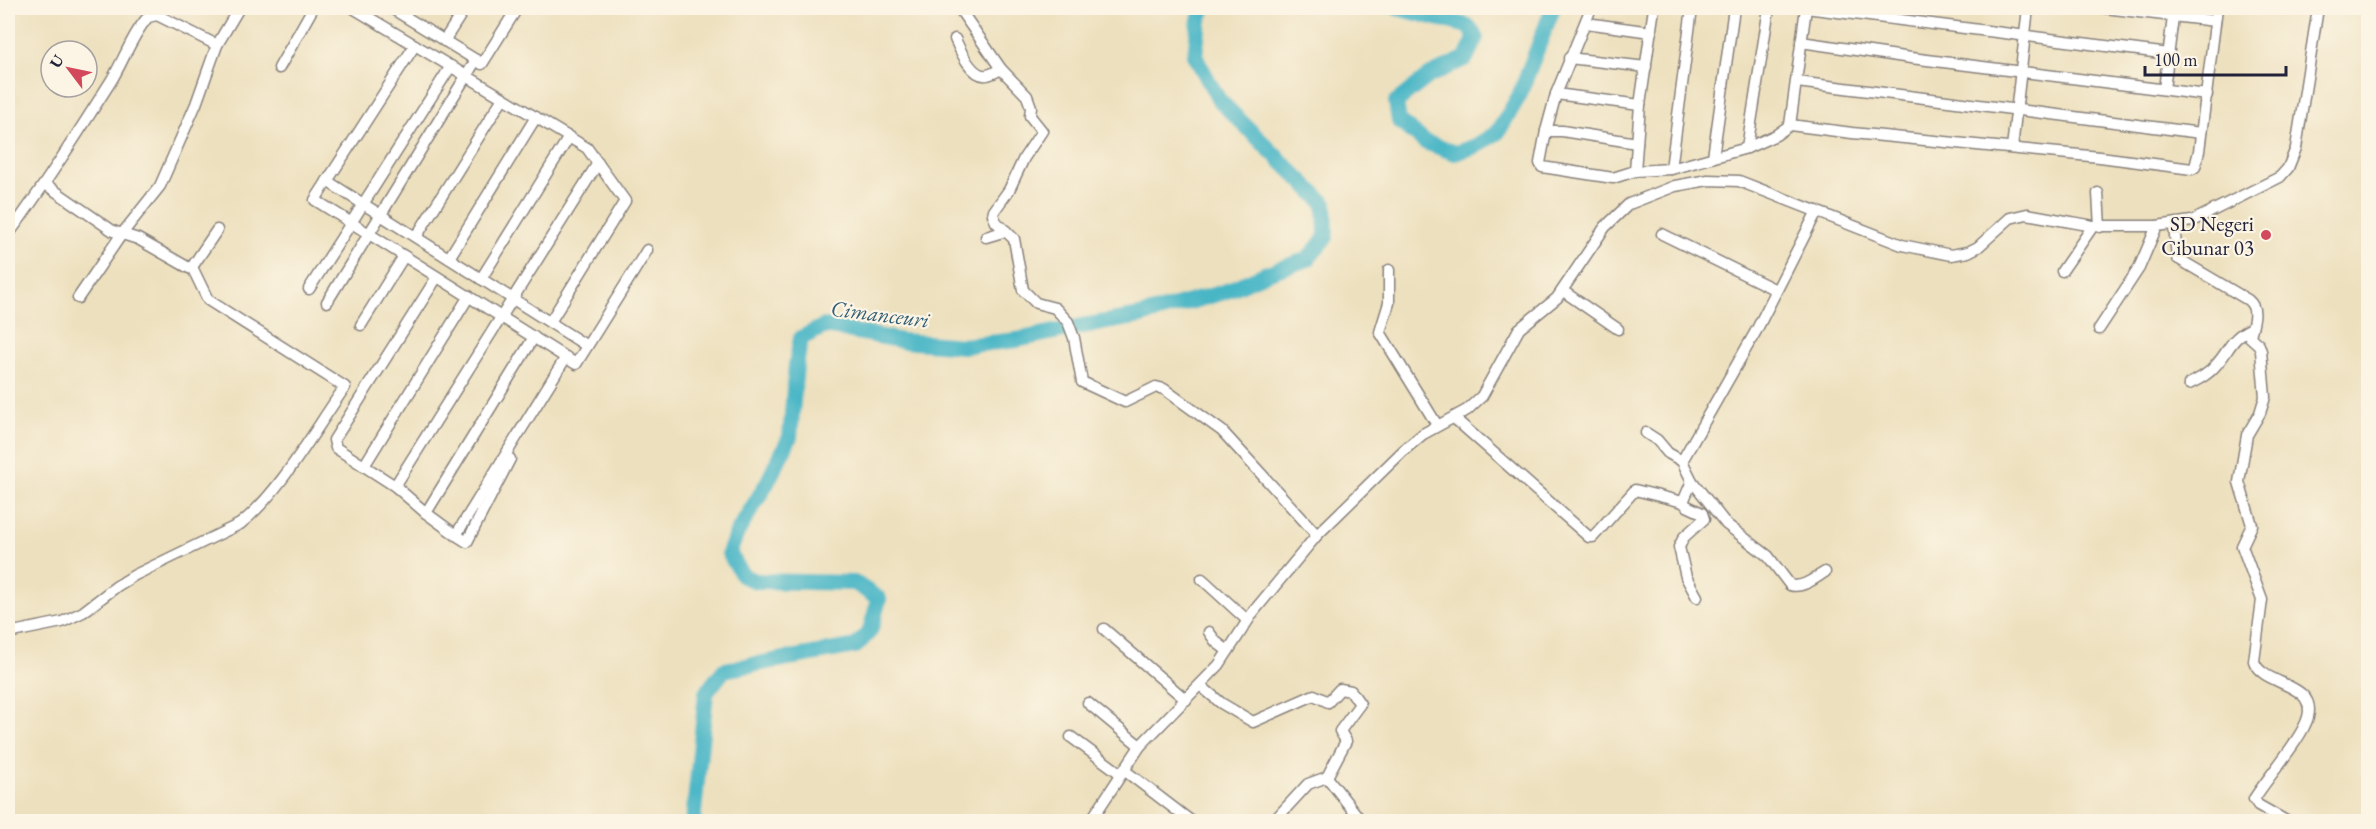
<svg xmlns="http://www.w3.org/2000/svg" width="2376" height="829" font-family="'EB Garamond',serif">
<rect width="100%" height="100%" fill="#fcf5e5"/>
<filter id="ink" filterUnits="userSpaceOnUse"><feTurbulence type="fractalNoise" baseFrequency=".0167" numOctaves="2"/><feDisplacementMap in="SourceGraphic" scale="12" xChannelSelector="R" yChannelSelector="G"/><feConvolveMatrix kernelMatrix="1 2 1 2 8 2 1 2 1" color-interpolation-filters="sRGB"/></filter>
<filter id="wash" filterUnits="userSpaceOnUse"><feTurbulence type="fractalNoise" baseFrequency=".008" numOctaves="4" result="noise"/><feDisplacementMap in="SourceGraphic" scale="24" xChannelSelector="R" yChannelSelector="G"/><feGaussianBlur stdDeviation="1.35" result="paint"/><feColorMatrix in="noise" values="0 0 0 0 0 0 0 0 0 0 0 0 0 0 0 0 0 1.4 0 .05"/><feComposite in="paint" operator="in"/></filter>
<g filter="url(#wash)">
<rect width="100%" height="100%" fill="#ede0be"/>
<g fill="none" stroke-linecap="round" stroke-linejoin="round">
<!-- river -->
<g stroke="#4ab6c6" stroke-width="16">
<path d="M1397 8 1468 26 1476 37 1466 58 1429 76 1396 102 1399 121 1425 142 1455 153 1476 146 1498 132 1519 96 1553 8"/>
<path d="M693 822 706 693 724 670 856 646 870 631 879 599 855 583 756 581 743 576 729 553 737 533 767 483 790 437 796 365 801 338 825 326 903 341 962 346 1017 340 1082 326 1141 316 1224 292 1267 273 1308 259 1326 237 1325 204 1219 100 1195 56 1199 20 1203 8"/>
</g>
</g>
</g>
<g filter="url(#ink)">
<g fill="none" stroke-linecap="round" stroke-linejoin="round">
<!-- minor casing -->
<g stroke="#88817c" stroke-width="13">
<g id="minor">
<path d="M353 8 587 148 625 201 550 322"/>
<path d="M959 8 1001 69 1027 96 1031 107 1030 116 1042 131 1024 158 1009 190 994 211 993 215 996 222 1014 239 1023 290 1036 303 1055 308 1068 322 1074 338 1082 382 1125 402 1156 387 1164 389 1222 431 1317 535"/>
<path d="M1591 8 1556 94 1640 105"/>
<path d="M1806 8 2169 54"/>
<path d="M2105 8 2215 21"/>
<path d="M1586 23 1651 32"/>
<path d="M955 39C960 50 972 78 987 75 992 74 997 71 1001 69"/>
<path d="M444 41 465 8"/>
<path d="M1801 42 1911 58 2207 95"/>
<path d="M415 45 315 200 576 364 647 250"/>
<path d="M1569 58 1646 67"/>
<path d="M476 60 482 64 516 10"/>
<path d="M279 68 313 8"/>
<path d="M1797 82 2201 133"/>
<path d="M2164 89 2173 17"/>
<path d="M1556 94 1546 131H1562L1637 143"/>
<path d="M1790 125 1852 133 2100 157 2192 169 2195 167 2199 151 2217 8"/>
<path d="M1546 131 1540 163 1542 167 1613 178 1635 171 1671 169 1747 148 1776 135 1790 125 1806 8"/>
<path d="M1747 148 1769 8"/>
<path d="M2012 148 2028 8"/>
<path d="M1713 157 1734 8"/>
<path d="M1671 169 1692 8"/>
<path d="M1635 171 1640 105 1654 8"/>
<path d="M327 181 587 346"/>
<path d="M45 184 113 231 138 239 189 268 192 267 217 230"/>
<path d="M2098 193 2100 227"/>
<path d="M1817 211 1756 331 1682 461 1692 481 1726 524 1768 556 1790 585C1802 589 1815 578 1825 572"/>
<path d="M2174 224 2177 258 2248 300C2260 310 2252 324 2250 337L2259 345 2261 351 2265 397 2260 413 2247 435 2239 482 2252 525 2242 546 2262 600 2254 661C2261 686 2317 682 2308 717 2303 737 2267 778 2254 799L2258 805 2288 822"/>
<path d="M1662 234 1776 290"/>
<path d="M8 235C45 185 78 133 111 81 124 60 132 35 148 17L157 15 217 45 239 8"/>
<path d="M416 237 503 98"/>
<path d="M986 237 1006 231"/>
<path d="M449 258 536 117"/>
<path d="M1389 270V303L1380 332 1437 425"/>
<path d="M2062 271 2093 226"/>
<path d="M437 277 334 440 336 448 395 486 426 513 456 535 566 357"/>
<path d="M481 279 569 137"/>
<path d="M309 289 451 66"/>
<path d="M1563 291 1618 329"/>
<path d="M78 298 121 235 160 186 196 104 217 45"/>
<path d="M327 302 476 60 391 8"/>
<path d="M361 325 404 256"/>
<path d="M2099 329 2139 268 2157 226"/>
<path d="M2189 384C2199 379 2209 374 2216 365 2230 350 2230 338 2252 328"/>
<path d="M1454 418 1589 537H1593L1635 490 1683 502"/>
<path d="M1646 433 1657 440 1668 453 1682 461"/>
<path d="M364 466 469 296"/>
<path d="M1692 481 1683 502 1687 506 1702 513 1704 519 1684 537 1679 547 1686 577 1697 597"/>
<path d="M395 486 598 163"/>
<path d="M426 513 534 337"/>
<path d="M456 535 467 542 510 459"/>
<path d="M1202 579 1247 620"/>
<path d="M1104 629 1186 700"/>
<path d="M1209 632 1216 642 1228 651"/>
<path d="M8 633 62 622 83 612 117 586 135 575 240 524C280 493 315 429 345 387L208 300 192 267"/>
<path d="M1201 686 1221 703 1253 722 1314 695 1328 702 1340 689 1351 691 1360 704 1340 731 1346 741 1327 777"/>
<path d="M1088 703 1140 746"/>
<path d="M1071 737 1121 774"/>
<path d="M1124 770 1192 822"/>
<path d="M1090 822 1140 746 1219 665 1254 611 1317 535 1404 450 1423 434 1467 410 1482 396 1519 329 1557 298 1605 227 1629 204 1675 186 1708 180 1739 181 1902 245 1951 255 1968 252 1978 247 2010 218 2027 214 2093 226H2157L2192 221 2280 177 2288 168 2296 148 2318 8"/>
<path d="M1273 822 1308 784 1327 777 1362 822"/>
</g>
</g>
<!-- minor -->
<use href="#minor" stroke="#fff" stroke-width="10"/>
</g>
</g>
<!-- markers -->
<circle fill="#d1495b" stroke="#fcf5e5" stroke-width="2" cx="2266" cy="235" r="6"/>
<g text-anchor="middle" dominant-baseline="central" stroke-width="4.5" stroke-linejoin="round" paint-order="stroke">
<!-- poi labels -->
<g font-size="21" fill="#22223b" stroke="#fcf5e5" text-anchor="end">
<text x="2254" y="223">SD Negeri<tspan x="2254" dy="24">Cibunar 03</tspan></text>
</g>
<!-- water labels -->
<g font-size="22" font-style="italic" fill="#325d73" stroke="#fcf5e5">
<text transform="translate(880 314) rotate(7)">Cimanceuri</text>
</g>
</g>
<!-- margin -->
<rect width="2376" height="829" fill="none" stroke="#fcf5e5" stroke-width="30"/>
<!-- north arrow -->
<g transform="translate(69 69) rotate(302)"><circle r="28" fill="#fcf5e5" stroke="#a5a1a1" stroke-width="1.5"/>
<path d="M0-4.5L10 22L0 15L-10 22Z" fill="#d1495b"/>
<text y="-9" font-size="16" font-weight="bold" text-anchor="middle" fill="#22223b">U</text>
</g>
<!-- scale -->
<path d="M2145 66v9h141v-9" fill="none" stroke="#22223b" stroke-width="3"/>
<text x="2154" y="66" font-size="18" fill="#22223b" stroke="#fcf5e5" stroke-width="4.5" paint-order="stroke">100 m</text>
</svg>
